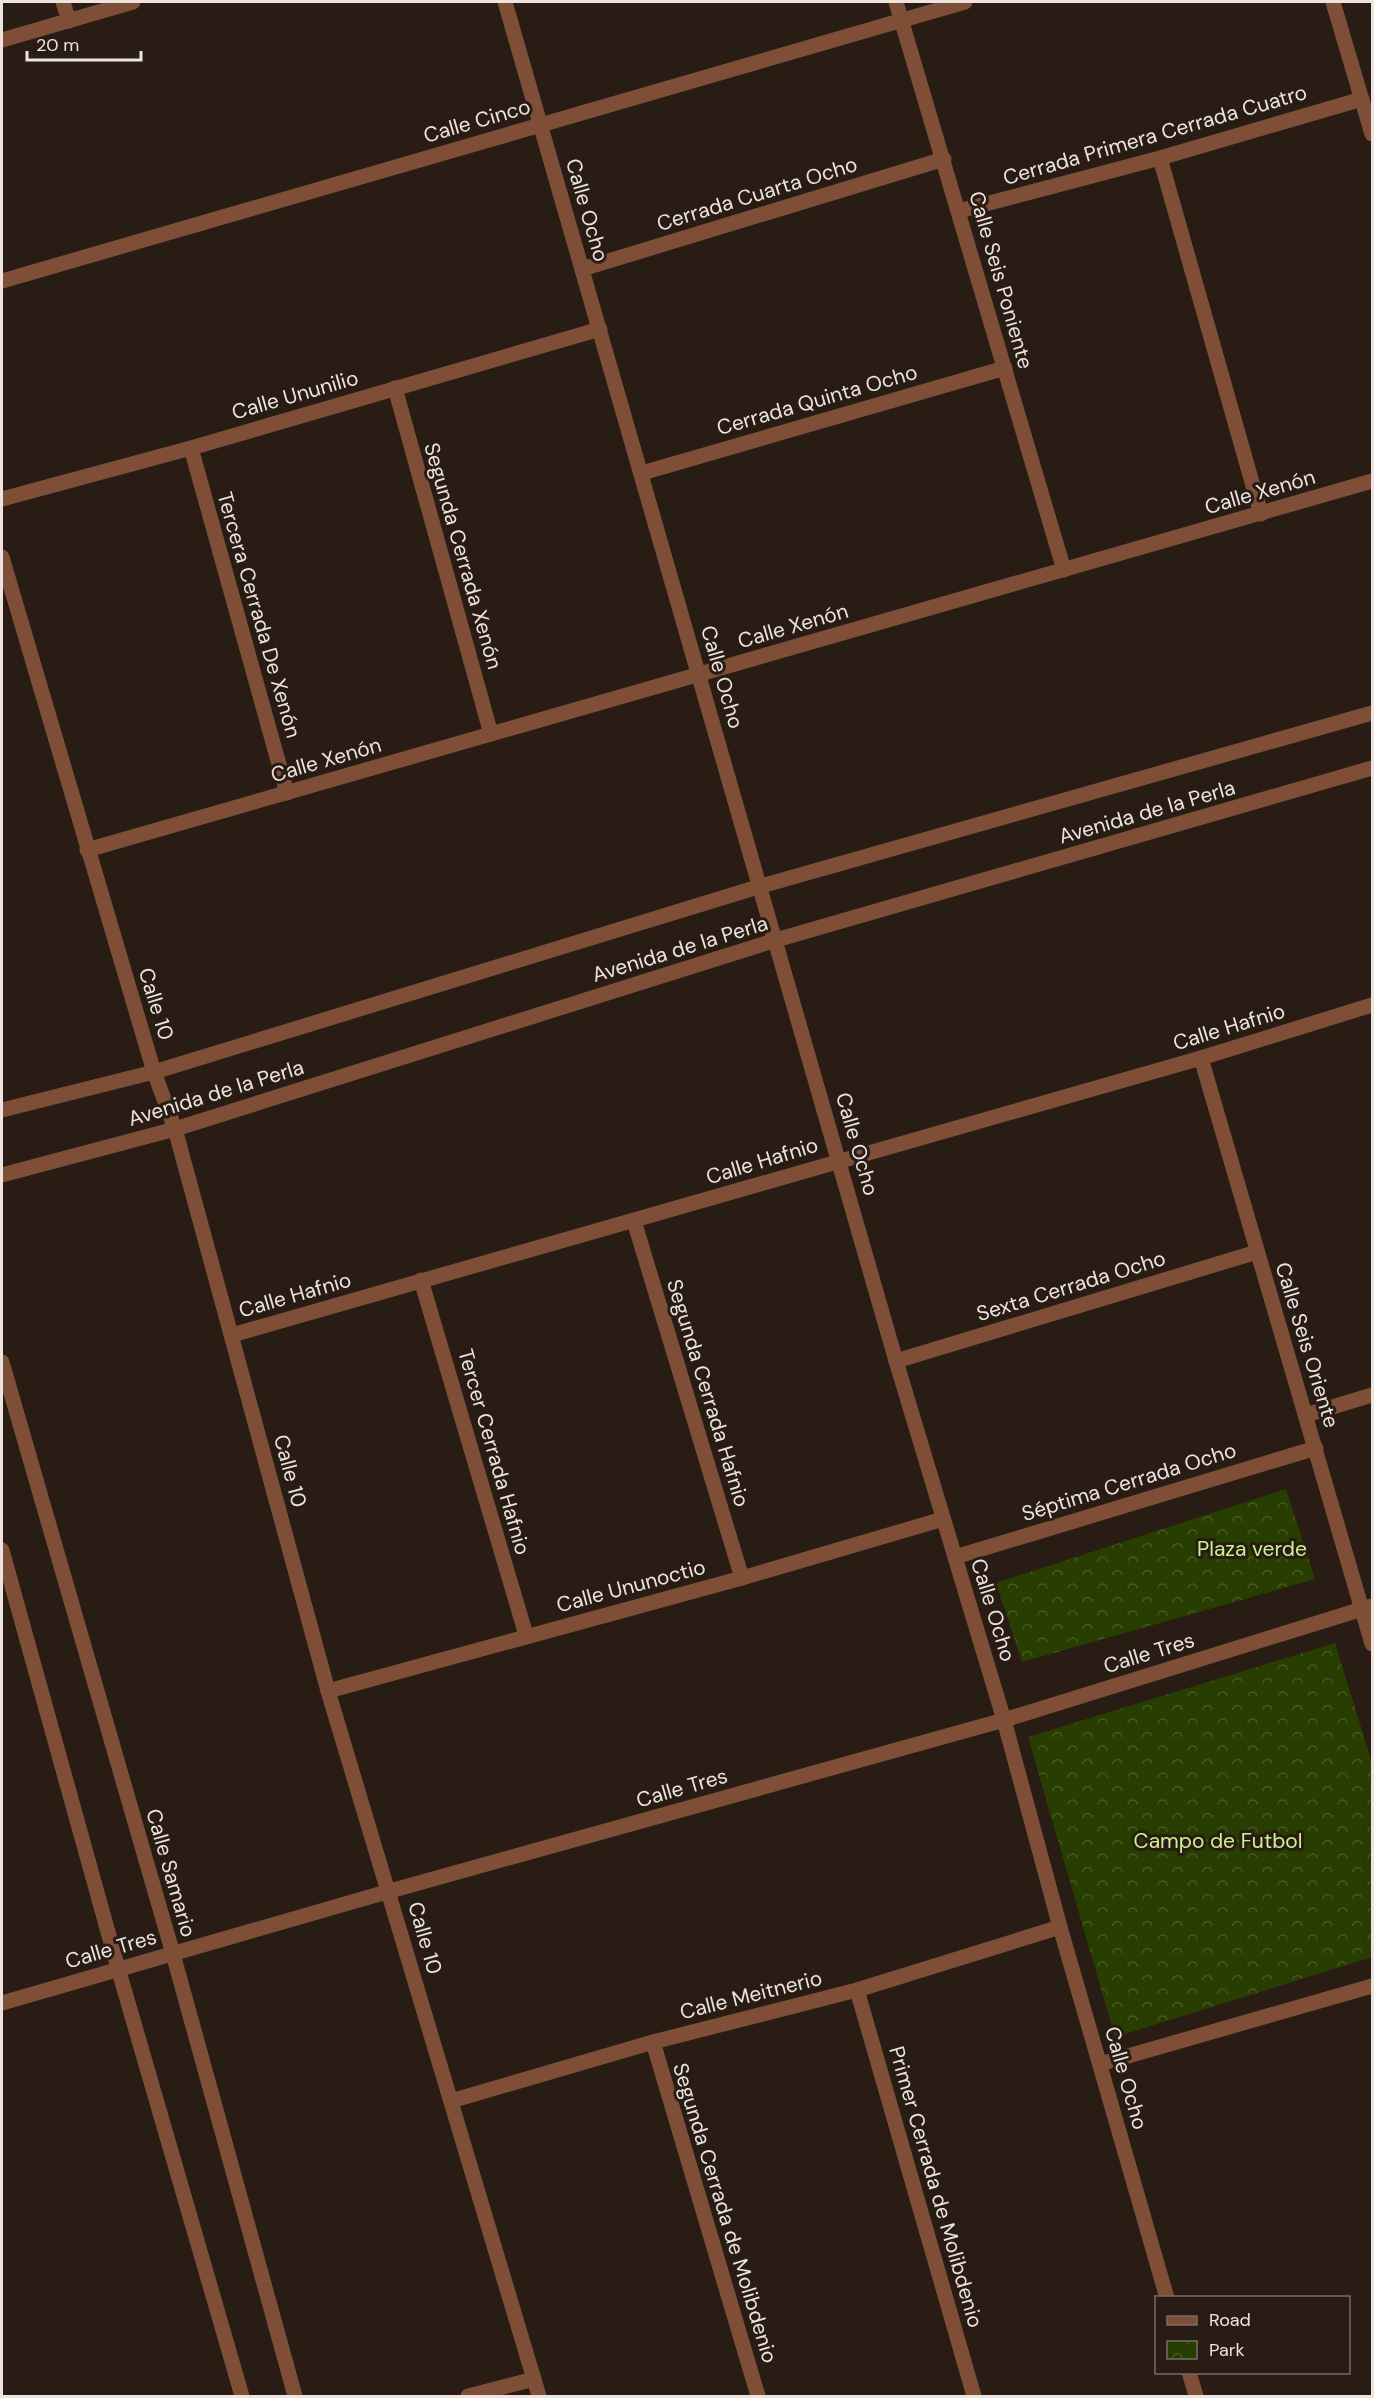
<svg xmlns="http://www.w3.org/2000/svg" width="1374" height="2398" font-family="'DM Sans',sans-serif">
<defs>
<pattern id="park-crowns" width="20" height="18" patternUnits="userSpaceOnUse" patternTransform="scale(1.5)"><rect width="20" height="18" fill="#283d00"/><path d="M2 6a3 3 0 1 1 6 0M12 15a3 3 0 1 1 6 0" fill="none" stroke="#485925"/></pattern>
</defs>
<rect width="100%" height="100%" fill="#291c15"/>
<!-- park -->
<g fill="url(#park-crowns)">
<path d="M1286 1489 1315 1579 1022 1662 996 1583Z"/>
<path d="M1335 1643 1372 1763V1957L1115 2037 1028 1737Z"/>
</g>
<g fill="none" stroke-linecap="round" stroke-linejoin="round">
<!-- service -->
<path stroke="#7e4f36" stroke-width="15" d="M468 2396 534 2379"/>
<!-- minor -->
<g stroke="#7e4f36" stroke-width="15">
<path d="M63 2 69 21"/>
<path d="M505 2 896 1361 1004 1720 1060 1927 1167 2298"/>
<path d="M896 2 1064 570"/>
<path d="M1333 2 1372 134"/>
<path d="M2 40 133 2"/>
<path d="M1160 158 1261 514"/>
<path d="M959 211 1160 158 1362 99"/>
<path d="M582 269 944 159"/>
<path d="M2 281 965 2"/>
<path d="M395 388 491 734"/>
<path d="M191 448 287 793"/>
<path d="M642 473 1005 368"/>
<path d="M2 499 191 448 600 329"/>
<path d="M2 557 154 1072 175 1129 328 1691 539 2396"/>
<path d="M87 850 1372 481"/>
<path d="M1201 1058 1372 1644"/>
<path d="M634 1221 742 1578"/>
<path d="M421 1280 526 1635"/>
<path d="M232 1335 1201 1058 1372 1005"/>
<path d="M896 1361 1257 1252"/>
<path d="M1306 1415 1372 1395"/>
<path d="M955 1557 1316 1448"/>
<path d="M328 1691 742 1578 943 1519"/>
<path d="M857 1990 974 2396"/>
<path d="M2 2003 390 1891 1004 1720 1372 1606"/>
<path d="M653 2042 758 2396"/>
<path d="M1100 2064 1372 1986"/>
<path d="M451 2101 653 2042 857 1990 1060 1927"/>
<path d="M1189 2372 1196 2396"/>
</g>
<!-- tertiary -->
<g stroke="#7e4f36" stroke-width="15">
<path d="M2 1110 154 1072 761 886 1372 713"/>
<path d="M2 1175 175 1129 776 940 1372 768"/>
<path d="M2 1362 173 1954 295 2396"/>
<path d="M2 1550 118 1968 242 2396"/>
</g>
</g>
<g text-anchor="middle" dominant-baseline="central" stroke-width="6" stroke-linejoin="round" paint-order="stroke">
<!-- street labels -->
<g font-size="21" fill="#ede3df" stroke="#291c15">
<text transform="translate(477 121) rotate(-16)">Calle Cinco</text>
<text transform="translate(1155 135) rotate(-16)">Cerrada Primera Cerrada Cuatro</text>
<text transform="translate(757 194) rotate(-17)">Cerrada Cuarta Ocho</text>
<text transform="translate(587 210) rotate(74)">Calle Ocho</text>
<text transform="translate(1001 280) rotate(74)">Calle Seis Poniente</text>
<text transform="translate(295 395) rotate(-16)">Calle Ununilio</text>
<text transform="translate(817 400) rotate(-16)">Cerrada Quinta Ocho</text>
<text transform="translate(1260 492) rotate(-16)">Calle Xenón</text>
<text transform="translate(463 556) rotate(74)">Segunda Cerrada Xenón</text>
<text transform="translate(259 615) rotate(74)">Tercera Cerrada De Xenón</text>
<text transform="translate(793 626) rotate(-16)">Calle Xenón</text>
<text transform="translate(722 677) rotate(74)">Calle Ocho</text>
<text transform="translate(326 760) rotate(-16)">Calle Xenón</text>
<text transform="translate(1147 812) rotate(-16)">Avenida de la Perla</text>
<text transform="translate(680 949) rotate(-17)">Avenida de la Perla</text>
<text transform="translate(156 1004) rotate(73)">Calle 10</text>
<text transform="translate(1229 1027) rotate(-17)">Calle Hafnio</text>
<text transform="translate(216 1093) rotate(-17)">Avenida de la Perla</text>
<text transform="translate(857 1144) rotate(74)">Calle Ocho</text>
<text transform="translate(762 1161) rotate(-17)">Calle Hafnio</text>
<text transform="translate(1071 1286) rotate(-17)">Sexta Cerrada Ocho</text>
<text transform="translate(295 1295) rotate(-16)">Calle Hafnio</text>
<text transform="translate(1307 1345) rotate(73)">Calle Seis Oriente</text>
<text transform="translate(708 1393) rotate(73)">Segunda Cerrada Hafnio</text>
<text transform="translate(494 1452) rotate(74)">Tercer Cerrada Hafnio</text>
<text transform="translate(290 1471) rotate(75)">Calle 10</text>
<text transform="translate(1129 1482) rotate(-17)">Séptima Cerrada Ocho</text>
<text transform="translate(631 1586) rotate(-15)">Calle Ununoctio</text>
<text transform="translate(993 1610) rotate(73)">Calle Ocho</text>
<text transform="translate(1149 1653) rotate(-17)">Calle Tres</text>
<text transform="translate(682 1788) rotate(-16)">Calle Tres</text>
<text transform="translate(171 1873) rotate(74)">Calle Samario</text>
<text transform="translate(425 1938) rotate(74)">Calle 10</text>
<text transform="translate(111 1949) rotate(-16)">Calle Tres</text>
<text transform="translate(751 1995) rotate(-14)">Calle Meitnerio</text>
<text transform="translate(1126 2078) rotate(74)">Calle Ocho</text>
<text transform="translate(936 2187) rotate(74)">Primer Cerrada de Molibdenio</text>
<text transform="translate(725 2213) rotate(73)">Segunda Cerrada de Molibdenio</text>
</g>
<!-- park labels -->
<g font-size="21" fill="#caf390" stroke="#291c15">
<text x="1252" y="1549">Plaza verde</text>
<text x="1218" y="1841">Campo de Futbol</text>
</g>
</g>
<!-- border -->
<rect width="1374" height="2398" fill="none" stroke="#ede3df" stroke-width="6"/>
<!-- legend -->
<rect x="1155" y="2296" width="195" height="78" fill="#291c15" stroke="#776c66" stroke-width="1.5"/>
<rect x="1167" y="2316" width="30" height="9" fill="#7e4f36" stroke="#776c66" stroke-width="1.5"/>
<text x="1209" y="2326" font-size="18" fill="#ede3df">Road</text>
<rect x="1167" y="2341" width="30" height="18" fill="url(#park-crowns)" stroke="#776c66" stroke-width="1.5"/>
<text x="1209" y="2356" font-size="18" fill="#ede3df">Park</text>
<!-- scale -->
<path d="M27 51v9h114v-9" fill="none" stroke="#ede3df" stroke-width="3"/>
<text x="36" y="51" font-size="18" fill="#ede3df" stroke="#291c15" stroke-width="4.5" paint-order="stroke">20 m</text>
</svg>
